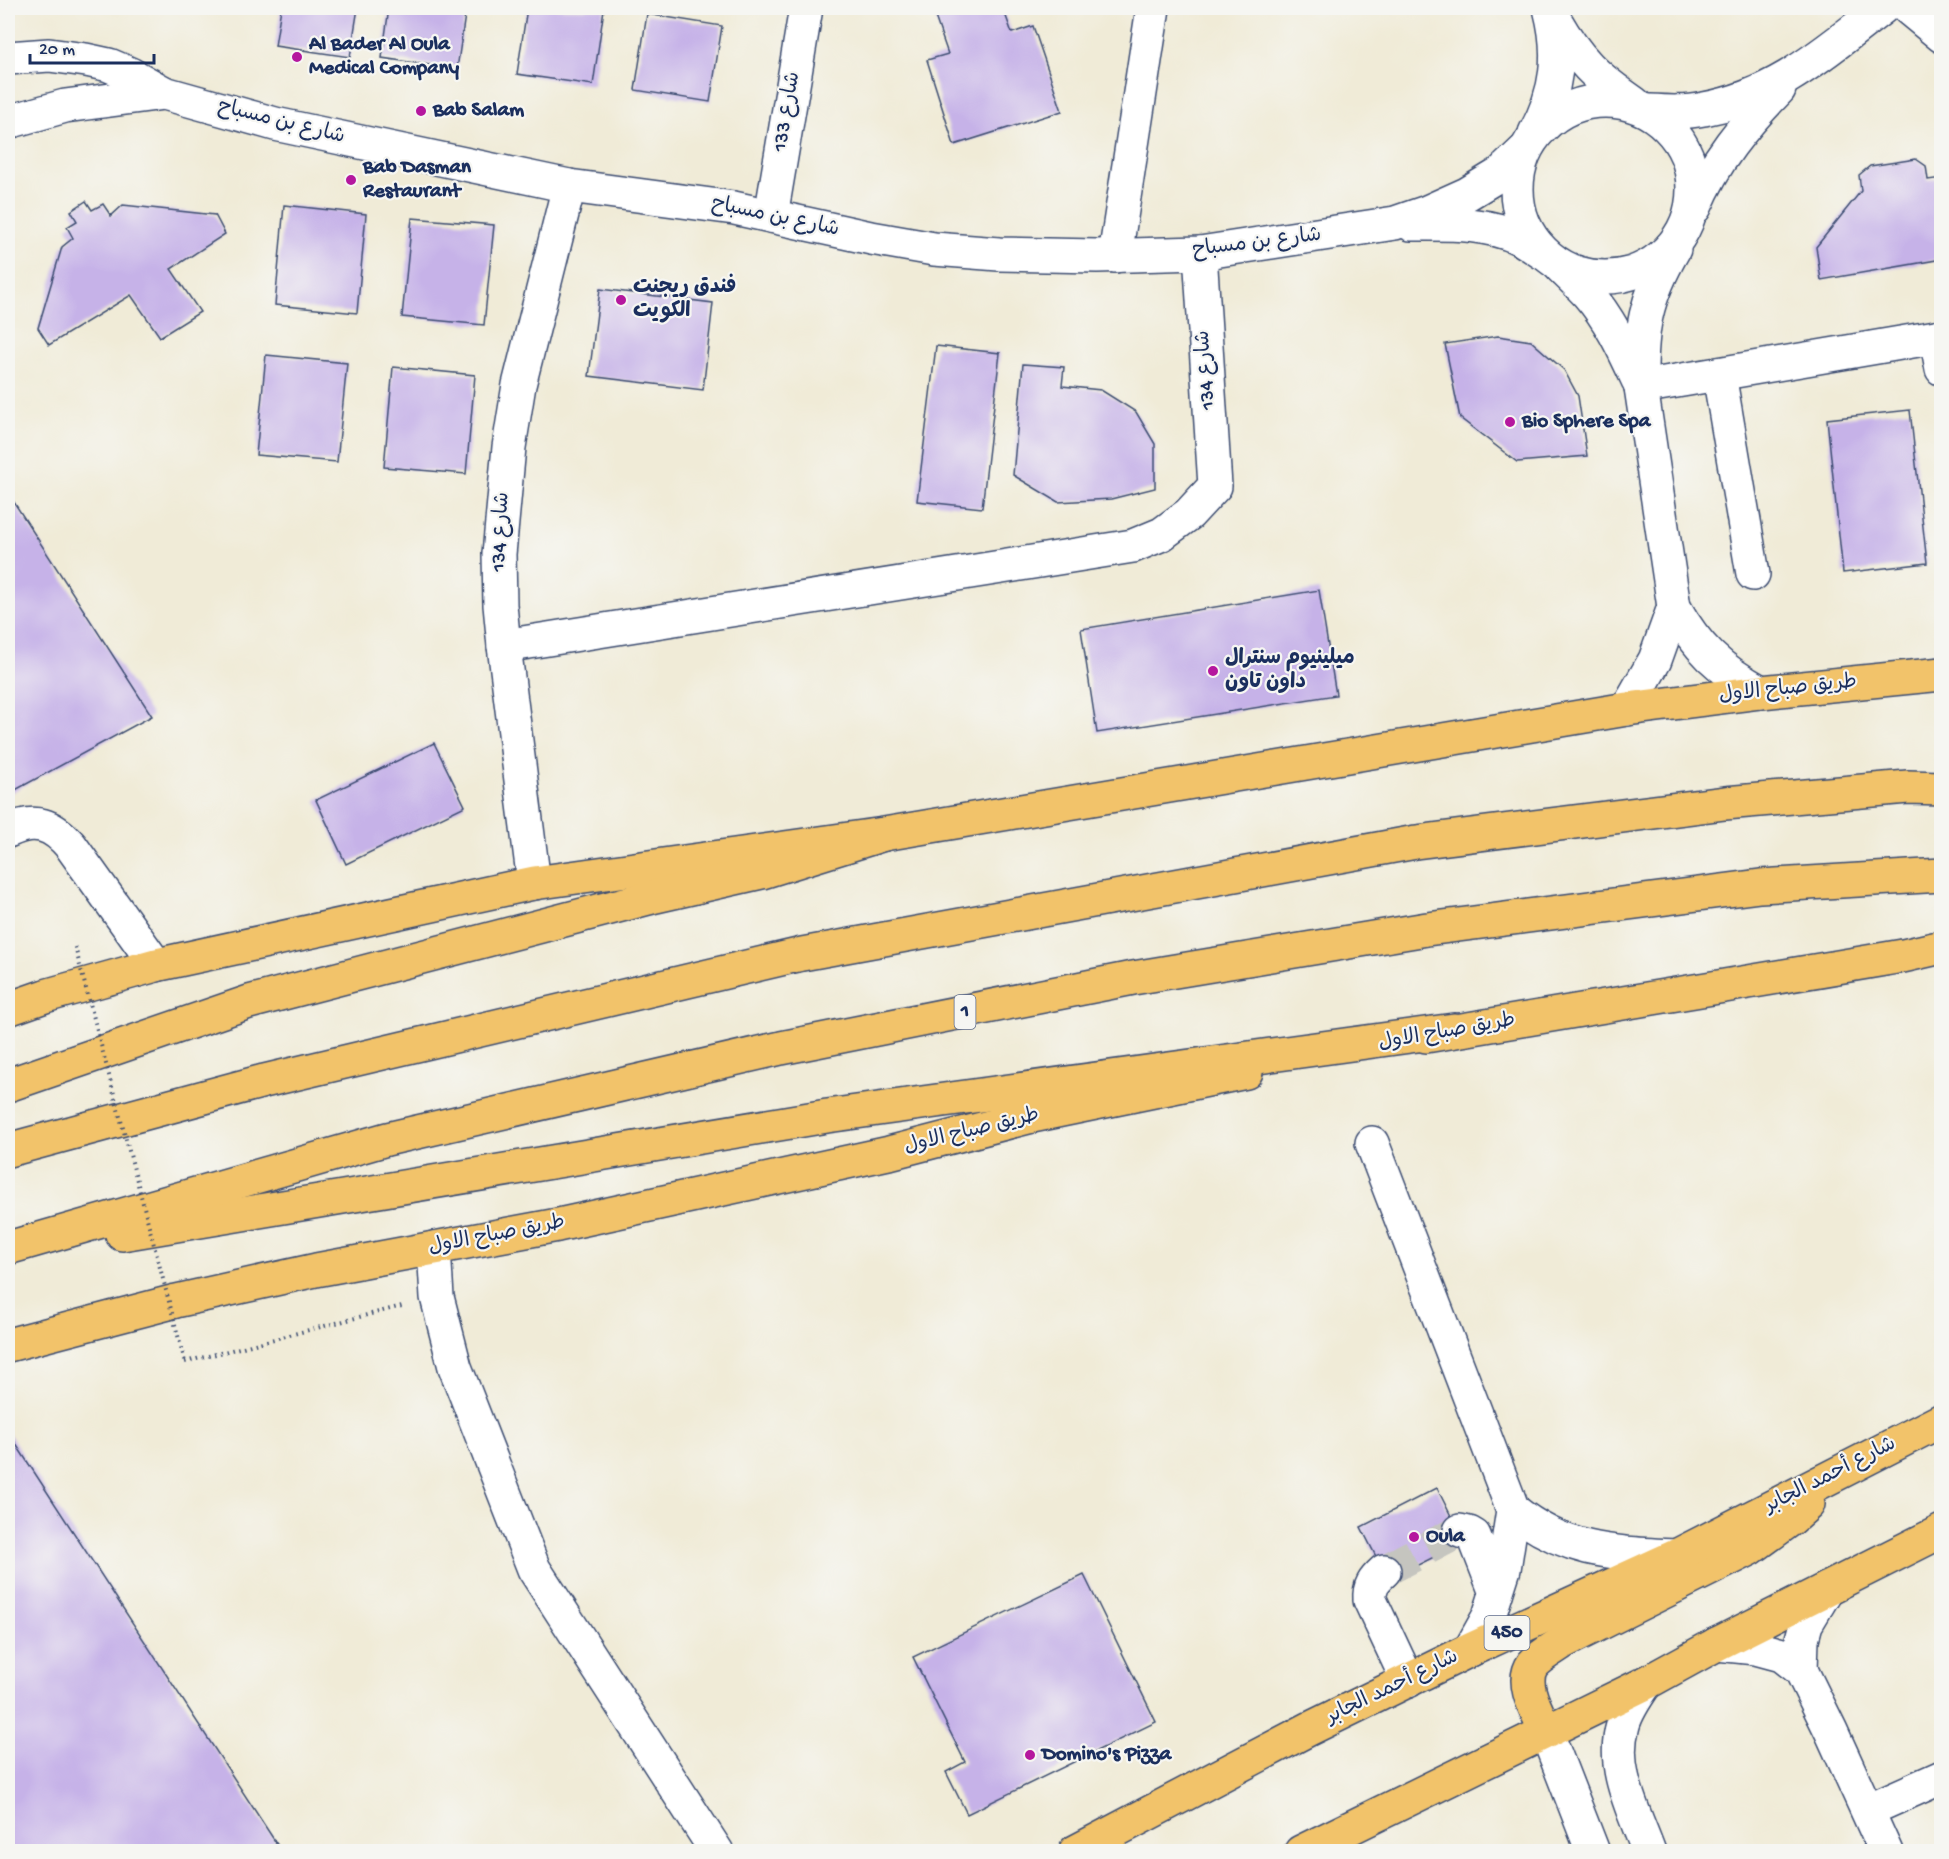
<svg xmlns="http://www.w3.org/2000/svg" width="1949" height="1859" font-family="'Gochi Hand','Playpen Sans Arabic',sans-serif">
<rect width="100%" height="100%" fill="#f6f6f2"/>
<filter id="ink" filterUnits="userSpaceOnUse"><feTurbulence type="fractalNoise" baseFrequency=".0167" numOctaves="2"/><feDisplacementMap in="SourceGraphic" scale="12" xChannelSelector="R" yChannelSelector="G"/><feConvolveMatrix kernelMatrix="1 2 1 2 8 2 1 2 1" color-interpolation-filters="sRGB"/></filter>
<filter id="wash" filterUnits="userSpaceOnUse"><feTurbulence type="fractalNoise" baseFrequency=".008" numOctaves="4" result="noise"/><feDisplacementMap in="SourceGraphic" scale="24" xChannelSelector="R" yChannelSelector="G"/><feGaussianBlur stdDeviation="1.35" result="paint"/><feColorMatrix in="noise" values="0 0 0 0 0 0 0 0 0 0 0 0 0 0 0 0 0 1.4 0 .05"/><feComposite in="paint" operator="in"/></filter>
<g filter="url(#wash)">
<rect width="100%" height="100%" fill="#f0ebd7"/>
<g id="blocks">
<!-- building -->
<g fill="#c6b2e8">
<path d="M281 8H358L350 57 275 46Z"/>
<path d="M389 8H466L457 69 382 58Z"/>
<path d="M527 8 604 9 593 85 517 74Z"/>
<path d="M932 8H1003L1012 33 1033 26 1062 111 954 145 927 60 948 54Z"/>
<path d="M647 14 722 26 710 102 635 90Z"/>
<path d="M1916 159 1926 166 1928 180 1942 178V259L1821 280 1816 247 1861 191 1859 175 1870 166Z"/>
<path d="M86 201 92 210 103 204 111 216 123 205 215 215 225 234 171 269 200 312 160 337 131 295 49 345 38 328 62 247 73 238 67 227 77 221 71 211Z"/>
<path d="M284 205 366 214 357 313 275 305Z"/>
<path d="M412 218 494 225 484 325 402 317Z"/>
<path d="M600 289 713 303 703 390 589 376Z"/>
<path d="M1498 336 1531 341 1564 370 1578 396 1587 456 1517 462 1460 418 1445 344Z"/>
<path d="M936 346 1000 353 982 508 917 501Z"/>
<path d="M266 355 347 363 337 462 256 455Z"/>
<path d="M1023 364 1064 367 1062 386 1101 390 1136 412 1155 444V488L1111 499 1058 502 1013 475Z"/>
<path d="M393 367 475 375 466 474 384 467Z"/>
<path d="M1910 410 1927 563 1843 573 1827 419Z"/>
<path d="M8 493 152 716 8 794Z"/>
<path d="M1319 590 1336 695 1097 733 1081 629Z"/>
<path d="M434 743 465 806 346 864 316 800Z"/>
<path d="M8 1432 282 1852H8Z"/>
<path d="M1437 1488 1464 1542 1388 1580 1361 1527Z"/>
<path d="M1084 1575 1156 1722 967 1814 946 1772 965 1762 913 1657Z"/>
</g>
</g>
</g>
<g filter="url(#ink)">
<use href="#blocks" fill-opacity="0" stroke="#3b4b70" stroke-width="1.5"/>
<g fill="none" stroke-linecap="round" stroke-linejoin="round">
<!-- minor-tunnel -->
<path stroke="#c5c5bf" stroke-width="33" stroke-dasharray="33 16" stroke-linecap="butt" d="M1384 1571 1460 1531"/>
<!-- minor casing -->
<g stroke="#3b4b70" stroke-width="36">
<g id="minor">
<path d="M1908 8 1942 36"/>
<path d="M1555 20C1578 60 1596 77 1634 103"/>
<path d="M8 58 49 55 86 60 109 65 130 74 164 93 275 124 569 186 734 208 871 238 934 249 999 254 1097 256 1200 253 1395 223 1427 212 1467 194 1500 174 1524 151"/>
<circle cx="1605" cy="189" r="88"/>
<path d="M1649 111C1668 112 1686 113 1704 109 1777 96 1826 51 1882 8"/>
<path d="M8 122 65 106 164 93"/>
<path d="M1535 133C1558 91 1562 54 1550 8"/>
<path d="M1695 207C1714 161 1744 125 1779 89"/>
<path d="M771 216 806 8"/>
<path d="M1411 224C1447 224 1486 222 1519 238 1527 242 1535 248 1543 253"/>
<path d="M1674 249C1645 299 1640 329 1641 387L1674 607C1697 648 1720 670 1761 692"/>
<path d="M1115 256 1153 8"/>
<path d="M1561 267C1570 276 1580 285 1588 294 1610 319 1624 350 1638 380"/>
<path d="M1936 337 1942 369"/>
<path d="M1719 374 1753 574"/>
<path d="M1641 387 1942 336"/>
<path d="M504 646 1133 546 1162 534 1189 514 1215 486 1200 253"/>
<path d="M1627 709 1655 660 1674 607"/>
<path d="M8 831C35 818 52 824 71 846L156 965"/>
<path d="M534 883 504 646 500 605 499 554 509 447 519 385 569 186"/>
<path d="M1372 1143 1513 1510 1504 1569 1489 1616 1470 1650"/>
<path d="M434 1248 437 1297 455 1367 534 1569 717 1852"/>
<path d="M1513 1510C1565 1552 1611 1553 1676 1556"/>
<path d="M1460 1531 1469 1533 1474 1536 1496 1593"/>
<path d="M1384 1571C1374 1580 1369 1586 1370 1600L1408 1681"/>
<path d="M1717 1644 1756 1648 1782 1655 1801 1670 1802 1639 1806 1624 1827 1589"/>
<path d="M1801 1670 1831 1731 1886 1852"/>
<path d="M1646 1683C1637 1696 1627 1710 1623 1725 1610 1768 1634 1811 1649 1852"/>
<path d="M1546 1731 1593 1852"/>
<path d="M1868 1810 1942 1777"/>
</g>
</g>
<!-- major casing -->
<g stroke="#3b4b70" stroke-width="36">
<g id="major">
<path d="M8 1009 45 996 156 965 534 883 884 834 1627 709 1761 692 1942 674"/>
<path d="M1426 1036 1903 956 1942 947"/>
<path d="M8 1345 176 1301 316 1270 558 1225 889 1153 1032 1116 1246 1072"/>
<path d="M1546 1731C1538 1713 1519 1683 1533 1664 1541 1655 1553 1649 1563 1642L1750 1549 1790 1520 1808 1504"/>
<path d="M1075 1852 1309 1729 1470 1650 1676 1556 1942 1420"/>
<path d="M1301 1852 1646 1683 1717 1644 1942 1531"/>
</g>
</g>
<!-- highway casing -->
<g stroke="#3b4b70" stroke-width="36">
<g id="highway">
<path d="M8 1085 249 1002 652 897 762 872 884 834"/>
<path d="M8 1150 264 1081 802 954 1416 842 1725 803 1908 787 1942 788"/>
<path d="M122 1234 827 1116 1454 1030"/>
<path d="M8 1248 387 1139 781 1048 1133 978 1427 929 1760 886 1942 875"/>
</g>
</g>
<!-- path -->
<path stroke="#3b4b70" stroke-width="4" stroke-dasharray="1.5 4.5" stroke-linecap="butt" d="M185 1362 402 1306"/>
<!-- minor -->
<use href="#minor" stroke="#fff" stroke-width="33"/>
<!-- major -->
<use href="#major" stroke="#f2c36a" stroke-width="33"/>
<!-- highway -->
<use href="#highway" stroke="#f2c36a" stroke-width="33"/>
<!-- path-bridge -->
<path stroke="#3b4b70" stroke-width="4" stroke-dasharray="1.5 4.5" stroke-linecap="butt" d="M75 947 185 1362"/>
</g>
</g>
<!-- markers -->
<g fill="#b5179e" stroke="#f6f6f2" stroke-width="2">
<circle cx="297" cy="57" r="6"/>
<circle cx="421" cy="111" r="6"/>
<circle cx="351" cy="180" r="6"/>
<circle cx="621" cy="300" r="6"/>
<circle cx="1510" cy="422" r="6"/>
<circle cx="1213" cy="671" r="6"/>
<circle cx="1414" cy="1537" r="6"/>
<circle cx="1030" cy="1755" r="6"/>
</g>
<g text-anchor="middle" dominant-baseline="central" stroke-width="4.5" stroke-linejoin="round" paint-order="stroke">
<!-- shield labels -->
<g fill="#f6f6f2" stroke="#5d6b8a" stroke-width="1.5">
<rect x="954.5" y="995" width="21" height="34" rx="4.5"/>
<rect x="1484.5" y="1616" width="45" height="34" rx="4.5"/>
</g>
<g font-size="20" font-weight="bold" fill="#1b2f5e">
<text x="965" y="1012">1</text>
<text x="1507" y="1633">450</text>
</g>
<!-- poi labels -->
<g font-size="21" font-weight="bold" fill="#1b2f5e" stroke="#f6f6f2" text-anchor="start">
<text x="309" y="45">Al Bader Al Oula<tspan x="309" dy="24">Medical Company</tspan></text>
<text x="433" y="111">Bab Salam</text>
<text x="363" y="168">Bab Dasman<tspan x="363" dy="24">Restaurant</tspan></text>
<text x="633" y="288">فندق ريجنت<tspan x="633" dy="24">الكويت</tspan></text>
<text x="1522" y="422">Bio Sphere Spa</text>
<text x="1225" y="659">ميلينيوم سنترال<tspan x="1225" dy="24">داون تاون</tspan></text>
<text x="1426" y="1537">Oula</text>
<text x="1042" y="1755">Domino's Pizza</text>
</g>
<!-- street labels -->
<g font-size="21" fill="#1b2f5e" stroke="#f6f6f2">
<text transform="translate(788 112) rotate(-80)">شارع 133</text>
<text transform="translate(281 123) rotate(14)">شارع بن مسباح</text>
<text transform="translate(775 218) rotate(12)">شارع بن مسباح</text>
<text transform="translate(1257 244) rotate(-7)">شارع بن مسباح</text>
<text transform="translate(1207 370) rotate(-94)">شارع 134</text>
<text transform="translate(502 532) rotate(-87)">شارع 134</text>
<text transform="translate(1788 690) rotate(-6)">طريق صباح الاول</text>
<text transform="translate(1447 1033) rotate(-10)">طريق صباح الاول</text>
<text transform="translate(972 1132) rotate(-14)">طريق صباح الاول</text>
<text transform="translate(497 1236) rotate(-11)">طريق صباح الاول</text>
<text transform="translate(1831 1476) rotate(-27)">شارع أحمد الجابر</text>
<text transform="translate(1393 1688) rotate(-26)">شارع أحمد الجابر</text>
</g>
</g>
<!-- margin -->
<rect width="1949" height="1859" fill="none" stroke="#f6f6f2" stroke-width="30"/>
<!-- scale -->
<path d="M30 54v9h124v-9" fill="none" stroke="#1b2f5e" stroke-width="3"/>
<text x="39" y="54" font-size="18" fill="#1b2f5e" stroke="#f6f6f2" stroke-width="4.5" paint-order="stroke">20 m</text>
</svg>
